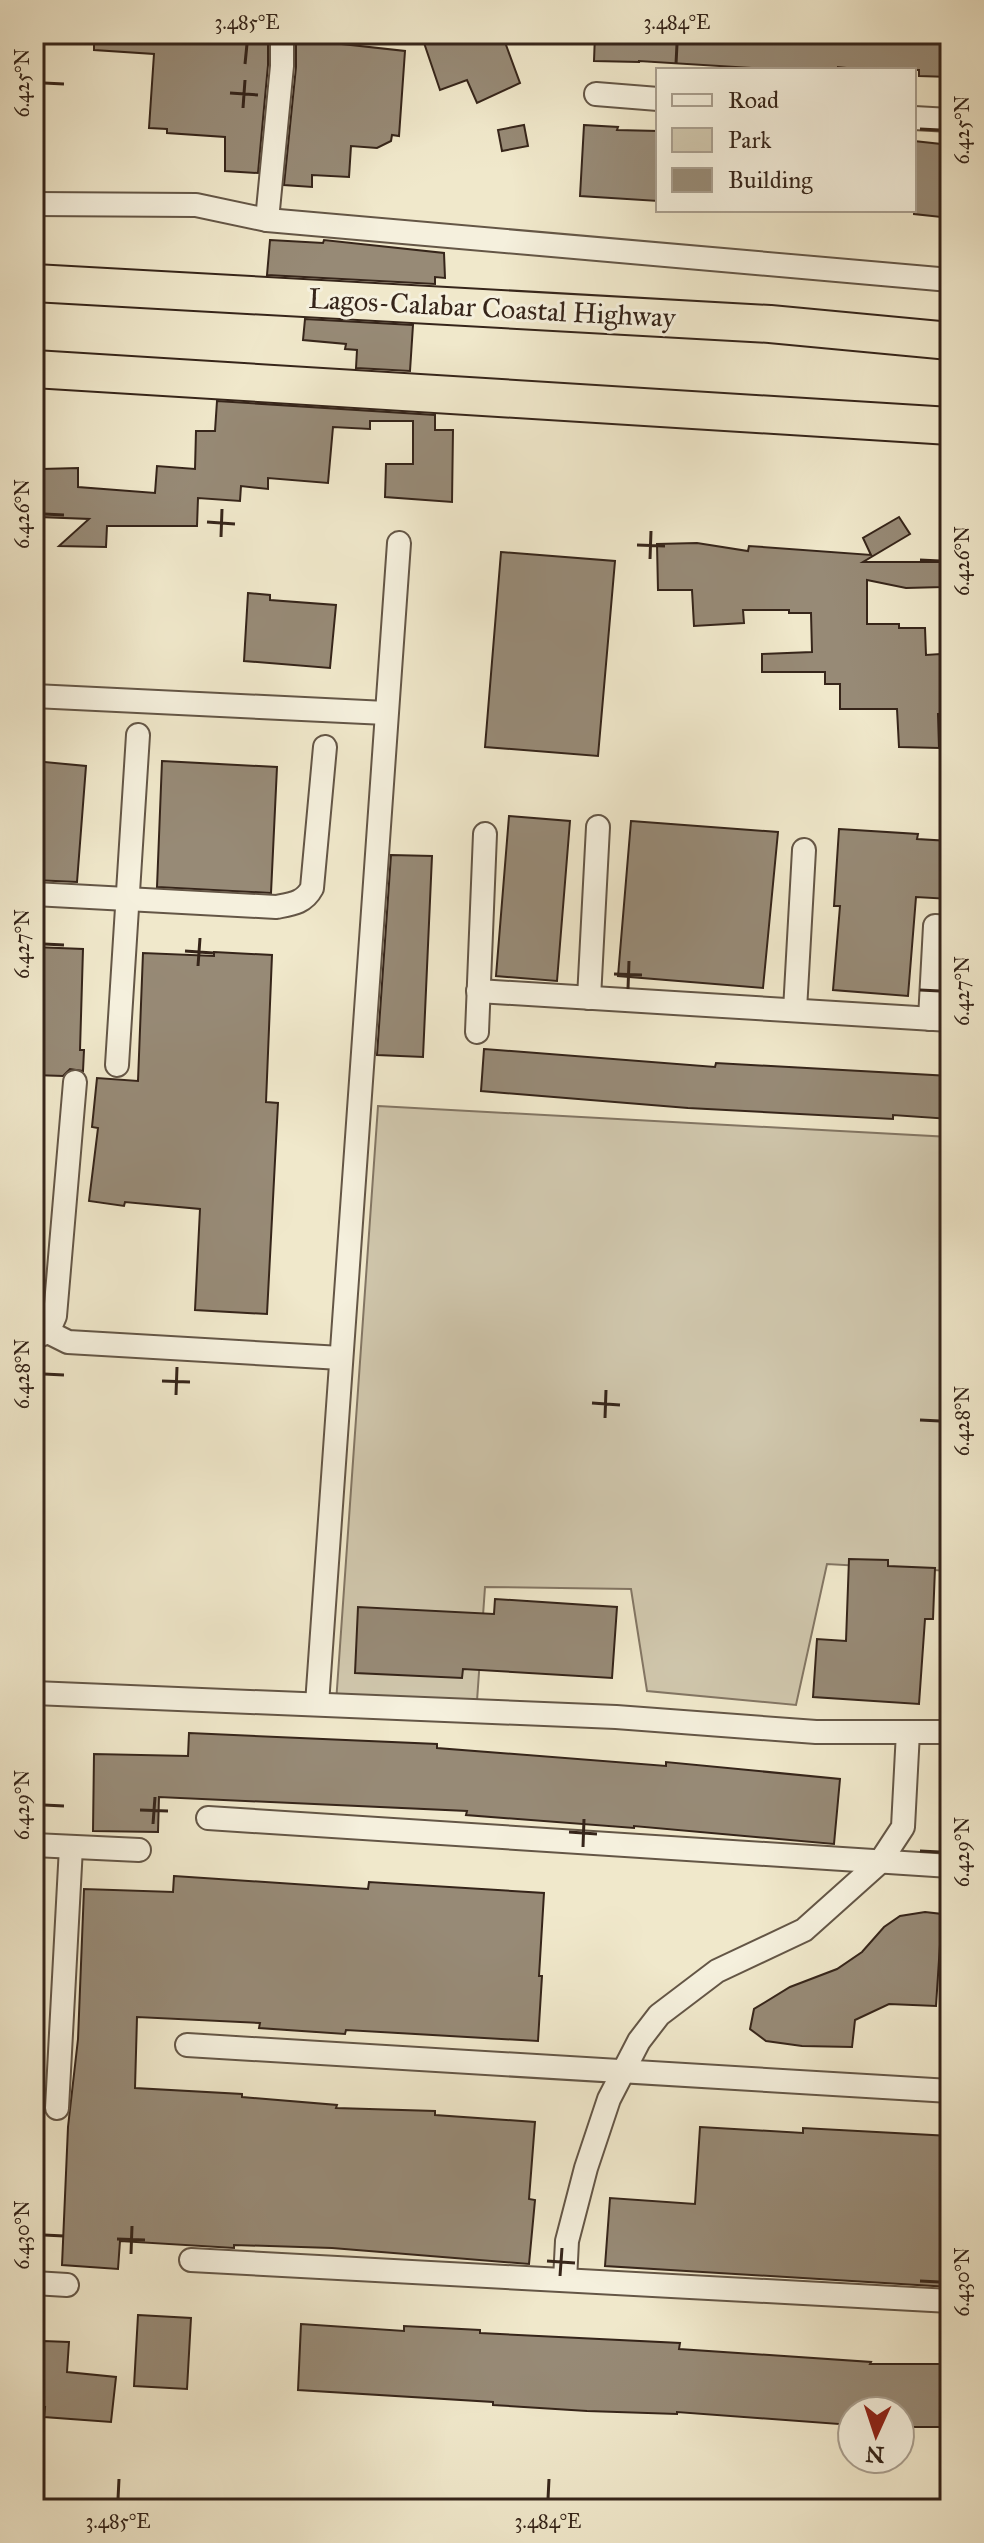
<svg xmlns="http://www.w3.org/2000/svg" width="984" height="2543" font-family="'IM FELL Great Primer',serif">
<rect width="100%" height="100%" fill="#f0e8cb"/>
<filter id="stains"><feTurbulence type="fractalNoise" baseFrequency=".0025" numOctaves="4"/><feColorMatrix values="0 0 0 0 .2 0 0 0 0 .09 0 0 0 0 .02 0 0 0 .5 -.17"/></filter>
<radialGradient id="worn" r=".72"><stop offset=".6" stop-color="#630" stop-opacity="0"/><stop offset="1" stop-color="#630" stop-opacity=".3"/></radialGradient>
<!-- green -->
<path fill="#d0c7ad" stroke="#837664" stroke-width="2" d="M378 1106 950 1137V1571L827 1564 796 1705 647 1691 631 1589 485 1587 477 1701 336 1703Z"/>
<!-- building -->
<g fill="#978a76" stroke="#36251a" stroke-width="2">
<path d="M94 34H268V65L258 173 225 171V137L167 133V129L149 128 154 54 94 50Z"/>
<path d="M421 34H502L520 83 477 103 467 80 440 90Z"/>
<path d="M595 34H950V77L919 76V70H866L838 67V70H783L639 61V62L594 61Z"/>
<path d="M296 36 306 37V40L405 51 399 136 392 135 391 141 377 148 351 146 349 177 312 175V187L284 185 296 67Z"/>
<path d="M524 125 528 146 502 151 498 130Z"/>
<path d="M584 125 618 127 617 130 658 131V201L580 196Z"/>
<path d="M914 141 950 145V218L914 214Z"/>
<path d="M270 240 323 243 324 240 444 253 445 278 435 277V284L267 275Z"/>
<path d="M305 319 413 325 410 371 356 368 357 350 345 349 346 344 303 340Z"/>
<path d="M217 401 435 415V430H453L452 502 385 497 386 464H413V421H370V429L333 427 328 483 268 478V489L241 486 240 501 198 498 197 526H107L106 547 59 546 89 519 39 517 42 469 78 468V487L155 493 157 466 195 469 196 431H215Z"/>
<path d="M899 517 910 534 863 562H943V587L906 588 867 580V624H899V628H925L926 655 940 654 941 714H938L939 748 899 747 897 709H840V684H825V672H762V654L812 652 811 613H789V610H743L744 623 694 626 692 590H658L657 544 697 543 748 551 749 546 871 555 863 538Z"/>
<path d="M501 552 615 561 598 756 485 747Z"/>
<path d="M248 593 270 595V600L336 605 330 668 244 661Z"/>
<path d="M34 761 86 766 77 882 34 880Z"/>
<path d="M162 761 277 767 271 893 157 887Z"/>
<path d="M509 816 570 821 557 981 496 976Z"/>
<path d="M631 821 778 832 763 988 618 976Z"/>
<path d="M839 829 918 834 917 839 950 841V899L916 897 908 996 833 990 840 906H834Z"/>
<path d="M391 855 432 856 423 1057 377 1055Z"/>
<path d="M34 947 83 949 80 1050H84L83 1071 70 1069 63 1076 34 1075Z"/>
<path d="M214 952 272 955 266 1102 278 1103 267 1314 195 1310 200 1209 125 1202 124 1206 89 1201 98 1128 92 1127 97 1078 138 1081 143 953 214 956Z"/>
<path d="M484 1049 715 1067 716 1063 950 1076V1119L893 1115V1119L688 1108 481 1091Z"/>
<path d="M849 1559 888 1560V1566L935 1568 933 1619H925L919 1704 813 1697 817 1639 846 1641Z"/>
<path d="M495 1599 617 1607 612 1678 463 1669 462 1678 355 1673 358 1607 494 1614Z"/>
<path d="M189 1733 437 1744V1748L666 1766V1762L840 1779 834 1844 634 1826V1828L466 1815 467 1811 159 1797 158 1832 93 1831 94 1754 188 1756Z"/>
<path d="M174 1876 368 1889 369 1882 544 1893 539 1976H542L538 2041 346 2030 345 2034 259 2028 260 2023 137 2017 135 2088 242 2094V2097L337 2105 336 2108 435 2111V2115L535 2122 529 2199 535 2200 529 2264 332 2248 234 2245V2248L120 2241 118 2269 62 2265 68 2127 78 2039 84 1889 173 1892Z"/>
<path d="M925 1912 942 1914 936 2006 889 2004 855 2020 852 2047 802 2046 766 2041 750 2029 754 2009 790 1987 837 1969 862 1952 884 1927 900 1916Z"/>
<path d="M700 2127 803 2133V2128L950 2136V2287L605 2266 610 2198 695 2204Z"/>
<path d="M138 2315 191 2318 187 2389 134 2386Z"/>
<path d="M301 2324 404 2331V2326L480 2330V2333L680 2343 679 2349 871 2362 870 2364H950V2427H900V2411H852V2425L677 2412V2414L587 2411 493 2405V2402L298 2390Z"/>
<path d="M43 2341 69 2342 67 2372 116 2377 111 2422 44 2417 45 2407H38Z"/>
</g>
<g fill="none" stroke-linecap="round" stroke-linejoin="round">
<!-- minor casing -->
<g stroke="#645646" stroke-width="26">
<g id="minor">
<path d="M596 94 658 99"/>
<path d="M914 118 950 120"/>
<path d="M34 204 196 205 267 220 950 280"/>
<path d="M267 220 282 66V34"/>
<path d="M34 696 386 713"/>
<path d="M34 894 276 907C292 904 304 903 312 888L325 747"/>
<path d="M478 991 950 1020"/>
<path d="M589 998 598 827"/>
<path d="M795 1010 804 850"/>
<path d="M930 1019 935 926 950 927"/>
<path d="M477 1032 485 834"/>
<path d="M117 1065 138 735"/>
<path d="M48 1332 68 1342 341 1358"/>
<path d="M35 1337 48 1332 55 1316 75 1082"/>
<path d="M34 1693 616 1717 816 1732H950"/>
<path d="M317 1704 399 543"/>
<path d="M208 1818 950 1866"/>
<path d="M34 1845 139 1850"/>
<path d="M187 2045 950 2091"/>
<path d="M57 2108 71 1847"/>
<path d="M191 2260 950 2301"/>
<path d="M565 2280 567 2241 586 2168 609 2099 639 2041 659 2015 717 1971 804 1930 880 1862 903 1827 908 1732"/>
<path d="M34 2283 67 2285"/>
</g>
</g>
<!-- trunk casing -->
<g stroke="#36251a" stroke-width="40">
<g id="trunk">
<path d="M34 283 770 324 950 341"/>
<path d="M34 369 950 426"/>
</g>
</g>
<!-- minor -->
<use href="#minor" stroke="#f5f0dd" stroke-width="22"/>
<!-- trunk -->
<use href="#trunk" stroke="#f0e8cb" stroke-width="36"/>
</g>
<!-- ticks -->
<path fill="none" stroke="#36251a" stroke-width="3" d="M245 64 247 44M676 64 677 44M44 83 64 84M230 93 258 95M243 108 245 80M920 129 940 130M44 514 64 515M207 522 235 524M221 537 222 509M637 545 665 546M650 559 651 531M920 560 940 561M44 944 64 945M185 951 213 953M198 966 200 938M614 974 642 975M628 989 629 961M920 990 940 991M44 1374 64 1375M162 1381 190 1382M176 1395 177 1367M592 1403 620 1405M605 1418 606 1390M920 1420 940 1421M44 1805 64 1806M140 1810 168 1811M153 1824 155 1797M569 1832 597 1834M583 1847 584 1819M920 1851 940 1852M44 2235 64 2236M117 2239 145 2240M131 2254 132 2226M547 2261 575 2263M560 2276 562 2248M920 2281 940 2282M118 2499 119 2479M548 2499 549 2479"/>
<g text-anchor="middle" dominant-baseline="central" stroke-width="6" stroke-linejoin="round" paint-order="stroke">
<!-- street labels -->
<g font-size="28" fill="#36251a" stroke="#f5f0dd">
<text transform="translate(492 308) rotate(3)">Lagos-Calabar Coastal Highway</text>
</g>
</g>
<!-- margin -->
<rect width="984" height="2543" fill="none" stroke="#f0e8cb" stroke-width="88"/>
<!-- legend -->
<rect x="656" y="68" width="260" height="144" fill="#f5f0dd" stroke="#a99f8f" stroke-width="2"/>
<rect x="672" y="94" width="40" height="12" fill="#f5f0dd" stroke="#a99f8f" stroke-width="2"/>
<text x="728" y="108" font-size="24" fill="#36251a">Road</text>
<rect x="672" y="128" width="40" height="24" fill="#d0c7ad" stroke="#a99f8f" stroke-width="2"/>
<text x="728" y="148" font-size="24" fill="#36251a">Park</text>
<rect x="672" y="168" width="40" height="24" fill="#978a76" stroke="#a99f8f" stroke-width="2"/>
<text x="728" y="188" font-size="24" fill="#36251a">Building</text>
<!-- north arrow -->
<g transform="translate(876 2435) rotate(183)"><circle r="38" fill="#f5f0dd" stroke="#a99f8f" stroke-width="2"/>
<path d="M0-6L14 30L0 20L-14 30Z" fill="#8f2418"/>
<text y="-12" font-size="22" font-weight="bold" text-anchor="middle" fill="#36251a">N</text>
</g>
<rect x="44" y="44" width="896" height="2455" fill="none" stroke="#36251a" stroke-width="3"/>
<g font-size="20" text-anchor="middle" fill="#36251a">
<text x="247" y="29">3.485°E</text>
<text x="677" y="29">3.484°E</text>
<text transform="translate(22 83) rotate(-90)" y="7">6.425°N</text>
<text transform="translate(962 130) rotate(-90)" y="7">6.425°N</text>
<text transform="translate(22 514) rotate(-90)" y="7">6.426°N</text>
<text transform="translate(962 561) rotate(-90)" y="7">6.426°N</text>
<text transform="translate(22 944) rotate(-90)" y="7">6.427°N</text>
<text transform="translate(962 991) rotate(-90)" y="7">6.427°N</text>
<text transform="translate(22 1374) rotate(-90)" y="7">6.428°N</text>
<text transform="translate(962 1421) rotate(-90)" y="7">6.428°N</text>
<text transform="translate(22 1805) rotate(-90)" y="7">6.429°N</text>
<text transform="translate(962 1852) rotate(-90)" y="7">6.429°N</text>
<text transform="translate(22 2235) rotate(-90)" y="7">6.430°N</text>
<text transform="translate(962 2282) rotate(-90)" y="7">6.430°N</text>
<text x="118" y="2528">3.485°E</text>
<text x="548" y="2528">3.484°E</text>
</g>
<rect width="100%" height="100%" filter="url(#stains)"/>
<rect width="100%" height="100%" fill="url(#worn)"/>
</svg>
